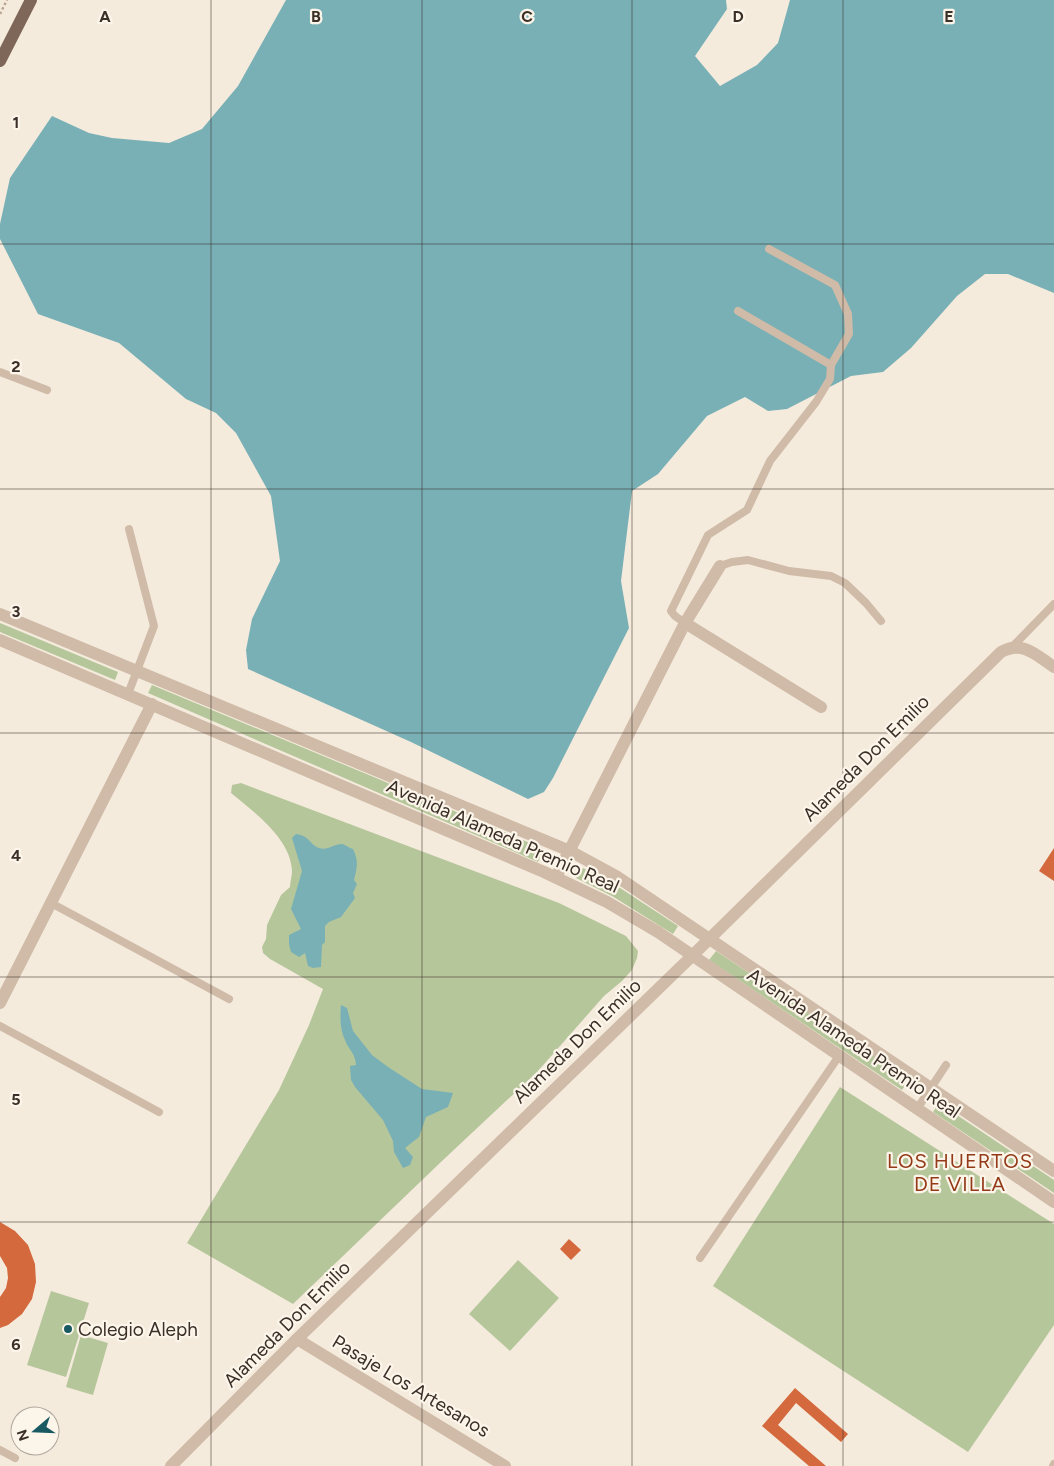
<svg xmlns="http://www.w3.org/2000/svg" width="1054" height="1466" font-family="Figtree,sans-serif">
<rect width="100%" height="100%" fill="#f5ebdd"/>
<!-- green -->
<g fill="#b6c69b">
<path d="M0 623 118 672 115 680 0 632Z"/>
<path d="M152 685 369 775 544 849 538 862 148 693Z"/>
<path d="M241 783 559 903 626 936 638 951 637 958 632 970 622 981 604 996 538 1071 442 1161 293 1304 187 1243 279 1090 309 1025 323 989 270 959 263 953 262 947 266 939 267 925 281 895 290 887C290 882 292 876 292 871 291 839 254 812 231 793L232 785Z"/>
<path d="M583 868 617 886 678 926 673 934 612 896 576 878Z"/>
<path d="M716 951 909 1080 902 1090 709 960Z"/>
<path d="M840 1087 1054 1224V1325L968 1452 713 1286Z"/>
<path d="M939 1103 1054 1180V1193L933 1112Z"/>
<path d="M518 1260 559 1298 510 1351 469 1314Z"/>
<path d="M51 1291 89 1303 66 1377 27 1365Z"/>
<path d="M81 1335 108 1343 93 1395 66 1387Z"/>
</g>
<!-- water -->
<g fill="#78b0b6">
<path d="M286 0H726L727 9 695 56 720 86 757 65 778 43 790 0H1054V293L1008 274H985L957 296 911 348 883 372 851 376 787 409 768 411 745 397 707 416 658 474 632 491 621 581 629 628 553 778 544 792 528 799 411 742 248 669 246 650 252 619 280 561 271 496 236 433 216 413 186 399 119 343 38 314 0 239V224L10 178 52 116 89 133 112 138 169 143 202 129 238 86Z"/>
<path d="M296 834C310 836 309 844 319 848 328 851 333 844 342 844 346 845 349 848 353 849 359 861 357 868 354 880L357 884 353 893 355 898 341 917 329 922 325 926V942L322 945 321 967 313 968 308 966 305 953 299 957 291 952 289 944V935L301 929 291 909 302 871 292 838Z"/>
<path d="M341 1005 347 1008 353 1031 372 1055 388 1067 422 1089 453 1093 448 1107 426 1117 419 1137 405 1148 413 1157 410 1165 403 1168 394 1152 393 1141 383 1120 355 1087 351 1080 350 1066 356 1065C355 1052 349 1051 345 1040 340 1030 340 1016 341 1005Z"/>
</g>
<!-- building -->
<g fill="#d3693d">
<path d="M1054 848V881L1039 871Z"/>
<path d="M0 1222 15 1231 28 1245 35 1264 36 1282 32 1299 22 1314 8 1325 0 1328V1297L6 1288 8 1278 7 1268 0 1256Z"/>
<path d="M569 1239 581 1250 571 1260 560 1249Z"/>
<path d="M795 1388 848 1434 841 1442 796 1403 778 1425 826 1466H809L762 1426Z"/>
</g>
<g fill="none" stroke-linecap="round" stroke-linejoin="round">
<!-- path -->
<path stroke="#bba591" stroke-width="2.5" stroke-dasharray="2.5 2.5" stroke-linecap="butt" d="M0 14 7 0"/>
<!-- service -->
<g stroke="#cfbba7" stroke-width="8">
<path d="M769 249 835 285 848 314 849 334 831 365"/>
<path d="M0 372 47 390"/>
<path d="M720 566 732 562 748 560 789 571 831 576 845 583 866 603 881 621"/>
<path d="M685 623 675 616 671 611 708 535 747 510 770 461 816 402 830 379 831 365 738 311"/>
<path d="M1012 647 1054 604"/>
<path d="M128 694 154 626 129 529"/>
<path d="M51 903 229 999"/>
<path d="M0 1026 159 1112"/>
<path d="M917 1109 946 1065"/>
<path d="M700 1258 839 1056"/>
<path d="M0 1450 15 1458"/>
<path d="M1053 1466 1054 1464"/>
</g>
<!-- minor -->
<g stroke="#cfbba7" stroke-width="12">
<path d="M685 623 821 707"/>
<path d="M556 877 685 623 720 566"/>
<path d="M0 1003 152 704"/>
<path d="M297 1339 505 1466"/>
<path d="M171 1466 297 1339 692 956 1001 652C1023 640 1036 655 1054 667"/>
</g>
<!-- tertiary -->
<g stroke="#cfbba7" stroke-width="12">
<path d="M0 614 570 851 616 876 1054 1171"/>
<path d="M0 640 544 872 607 902 658 932 1054 1202"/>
</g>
<!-- primary -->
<path stroke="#7e6758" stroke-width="12" d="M0 61 31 0"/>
</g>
<!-- grid -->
<path fill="none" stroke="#3b2f28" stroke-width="1" stroke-opacity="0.55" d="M211 0V1466M422 0V1466M632 0V1466M843 0V1466M0 244H1054M0 489H1054M0 733H1054M0 977H1054M0 1222H1054"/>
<!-- markers -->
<circle fill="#195961" stroke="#fcf5ea" stroke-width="2" cx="68" cy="1329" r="5"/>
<g text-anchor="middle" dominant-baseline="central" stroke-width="4.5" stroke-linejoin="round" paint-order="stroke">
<!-- street labels -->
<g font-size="19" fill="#3b2f28" stroke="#fcf5ea">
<text transform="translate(866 758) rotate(-45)">Alameda Don Emilio</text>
<text transform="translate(503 836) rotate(24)">Avenida Alameda Premio Real</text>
<text transform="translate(577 1041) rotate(-44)">Alameda Don Emilio</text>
<text transform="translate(854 1043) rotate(34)">Avenida Alameda Premio Real</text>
<text transform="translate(287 1324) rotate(-45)">Alameda Don Emilio</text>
<text transform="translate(411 1386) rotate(31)">Pasaje Los Artesanos</text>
</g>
<!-- poi labels -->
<g font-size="19" fill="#3b2f28" stroke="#fcf5ea" text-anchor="start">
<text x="78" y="1329">Colegio Aleph</text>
</g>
<!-- neighbourhood labels -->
<g font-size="20" letter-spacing="1" fill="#933b18" stroke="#fcf5ea">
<text x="960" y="1161">LOS HUERTOS<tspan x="960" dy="23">DE VILLA</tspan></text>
</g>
</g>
<g font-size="16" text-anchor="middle" font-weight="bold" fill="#3b2f28" stroke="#fcf5ea" stroke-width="4.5" stroke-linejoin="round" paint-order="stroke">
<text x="105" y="22">A</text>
<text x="316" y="22">B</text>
<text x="527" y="22">C</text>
<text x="738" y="22">D</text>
<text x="949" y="22">E</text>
<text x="16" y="128">1</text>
<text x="16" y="372">2</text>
<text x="16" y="617">3</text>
<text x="16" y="861">4</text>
<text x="16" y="1105">5</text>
<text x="16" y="1350">6</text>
</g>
<!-- north arrow -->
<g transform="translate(35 1431) rotate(251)"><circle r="24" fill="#fcf5ea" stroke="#afa69c"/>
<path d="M0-4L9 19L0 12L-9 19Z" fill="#195961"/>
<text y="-8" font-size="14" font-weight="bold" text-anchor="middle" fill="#3b2f28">N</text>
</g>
</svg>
